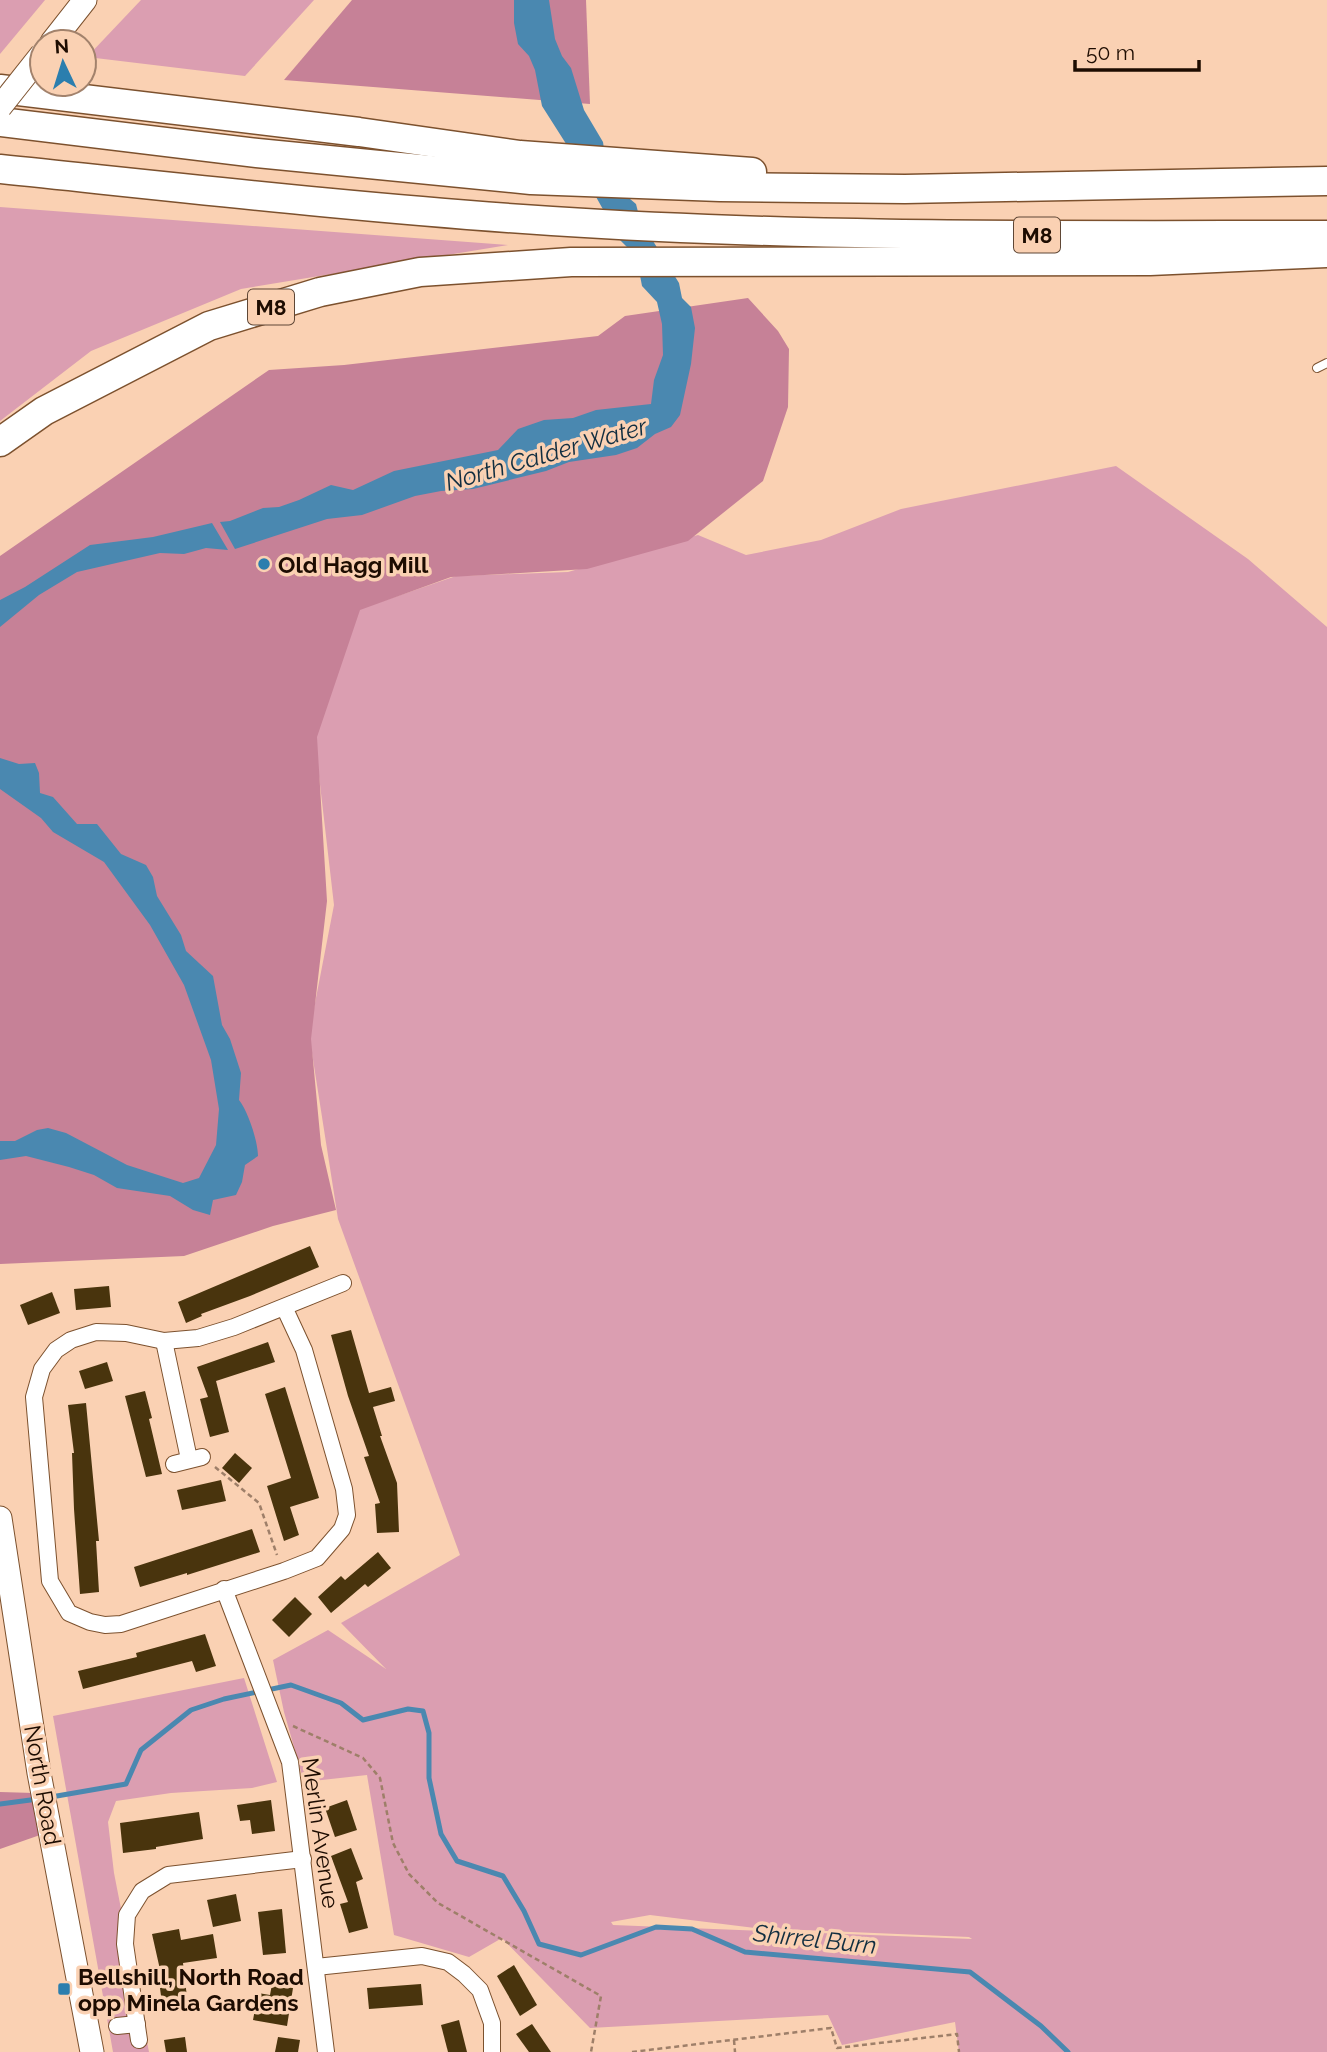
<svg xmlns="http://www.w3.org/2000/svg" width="1327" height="2052" font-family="Raleway,sans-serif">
<rect width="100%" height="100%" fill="#fad1b3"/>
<!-- green -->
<g fill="#db9eb1" fill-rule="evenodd">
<path d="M0 0H45L0 54Z"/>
<path d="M141 0H314L245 76 87 57Z"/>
<path d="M0 207 508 245 241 289 91 351 0 421Z"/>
<path d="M1116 466 1248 559 1327 627V2052H959L955 2022 842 2045 828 2015 590 2028 502 1938 469 1957 394 1935 367 1775 304 1782 284 1712 273 1660 328 1630 386 1669 341 1623 460 1555 338 1219 309 1034 334 905 314 733 351 612 456 576 568 572 698 535 746 555 821 540 901 509ZM650 1915 755 1928 969 1937 972 1939 613 1925 611 1922Z"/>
<path d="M244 1678 277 1782 252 1788 171 1793 116 1801 108 1822 114 1873 149 2052H113L53 1716Z"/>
</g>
<!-- forest -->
<g fill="#c68197">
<path d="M352 0H586L590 104 284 80Z"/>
<path d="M748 298 778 331 789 349 788 407 763 481 688 541 587 569 451 577 360 610 317 737 327 901 311 1039 321 1145 336 1210 273 1226 184 1256 0 1264V556L269 370 344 365 598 336 625 316Z"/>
<path d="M0 1792 34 1793 40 1835 0 1849Z"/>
</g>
<!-- water -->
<g fill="#4a88b0">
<path d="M514 0H549L555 39 562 56 571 68 584 110 603 142 605 156 623 193 636 204 640 220 679 283 682 298 691 307 695 328 691 364 680 415 671 427 655 434 637 448 616 455 569 462 546 471 473 489 441 491 415 496 362 515 327 519 235 549 220 522 230 521 263 508 279 507 299 500 331 485 353 490 394 471 498 450 518 429 544 420 573 418 596 410 651 404 654 380 663 355 662 324 657 302 642 286 639 270 629 249 620 240 570 150 542 106 535 70 529 56 518 44 514 23Z"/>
<path d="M212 523 228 550 206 548 184 554 160 553 77 572 39 595 0 627V600L25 587 90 545 153 537Z"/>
<path d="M0 758 19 764 35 763 39 773 40 793 53 797 77 824H97L121 854 146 865 153 877 157 896 181 935 186 951 213 976 222 1025 230 1039 241 1073 239 1100C248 1111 258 1142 258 1156L245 1165 242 1182 236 1195 213 1200 210 1215 193 1210 170 1196 117 1188 94 1175 69 1167 26 1156 0 1160V1141H15L37 1130 48 1128 66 1133 127 1165 183 1183 199 1178 216 1145 219 1109 211 1060 184 985 150 925 104 862 53 832 41 818 0 789Z"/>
</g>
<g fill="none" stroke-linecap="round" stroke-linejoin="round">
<!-- stream -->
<g stroke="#4a88b0" stroke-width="5">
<path d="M51 1797 126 1784 141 1750 191 1710 224 1699 291 1685 341 1703 363 1720 408 1709 423 1711 429 1733V1778L441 1834 457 1861 503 1876 524 1911 539 1944 581 1955 656 1927 692 1929 745 1952 970 1972 1041 2026 1068 2052"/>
<path d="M0 1804 38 1799"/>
</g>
</g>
<!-- building -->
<g fill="#49340d">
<path d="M310 1246 319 1267 250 1296 201 1314 202 1316 186 1323 178 1302Z"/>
<path d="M109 1286 111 1307 76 1310 74 1289Z"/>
<path d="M52 1292 60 1313 28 1325 20 1305Z"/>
<path d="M351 1330 369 1393 391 1387 395 1401 373 1407 382 1436H380L397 1483 399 1532 377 1533 375 1504 380 1503 364 1457 369 1456 348 1396 331 1335Z"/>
<path d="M268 1342 275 1362 216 1381 229 1432 210 1437 200 1399 208 1397 197 1367Z"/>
<path d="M107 1362 113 1381 85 1389 79 1371Z"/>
<path d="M285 1387 319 1498 290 1507 299 1535 284 1541 267 1486 291 1478 265 1394Z"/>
<path d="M145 1391 152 1418 149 1419 162 1474 146 1477 125 1396Z"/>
<path d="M86 1403 99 1541H96L99 1592 80 1594 74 1509 72 1453H74L68 1405Z"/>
<path d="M235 1453 252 1468 239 1483 222 1468Z"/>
<path d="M221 1480 226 1501 182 1510 177 1490Z"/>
<path d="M252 1529 260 1552 187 1575V1573L140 1587 134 1567Z"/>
<path d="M378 1552 391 1568 368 1587 365 1584 331 1613 318 1597 341 1576 345 1580Z"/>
<path d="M295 1597 312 1614 289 1637 272 1620Z"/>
<path d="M205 1634 216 1666 196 1672 192 1661 83 1689 78 1671 137 1657 136 1653Z"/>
<path d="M271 1800 275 1831 252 1834 250 1820 240 1821 237 1805Z"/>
<path d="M347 1800 357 1830 335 1837 325 1808Z"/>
<path d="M199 1812 203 1839 156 1847V1849L123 1853 120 1823Z"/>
<path d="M351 1848 363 1879 356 1882 368 1928 349 1933 340 1904 348 1902 331 1856Z"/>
<path d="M236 1894 241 1921 213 1927 207 1900Z"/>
<path d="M282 1909 286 1953 263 1955 258 1912Z"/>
<path d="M179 1929 181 1940 213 1934 217 1958 183 1963 188 2006 163 2010 158 1974H161L152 1934Z"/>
<path d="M514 1965 537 2005 520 2016 497 1976Z"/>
<path d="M272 1984 293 1988 287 2026 253 2020 258 1993 270 1995Z"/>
<path d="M421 1984 423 2005 369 2009 367 1988Z"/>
<path d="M459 2020 467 2052H448L441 2025Z"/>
<path d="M532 2024 551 2052H529L516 2034Z"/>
<path d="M185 2037 187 2052H166L164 2040Z"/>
<path d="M278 2037 300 2040 298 2052H275Z"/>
</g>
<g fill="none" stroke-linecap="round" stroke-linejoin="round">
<!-- lane casing -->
<g stroke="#7c512e" stroke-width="10">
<path id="lane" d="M1317 368 1327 363"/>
</g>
<!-- street casing -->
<g stroke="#7c512e" stroke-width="18">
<g id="street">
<path d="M284 1307 304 1350 344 1489 347 1515 342 1529 317 1558 284 1571 121 1624 105 1625 90 1622 69 1613 50 1581 34 1397 42 1369 56 1350 71 1340 96 1332 126 1333 164 1341 198 1338 234 1327 343 1283"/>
<path d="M164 1341 189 1459"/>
<path d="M174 1464 202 1457"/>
<path d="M224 1589 290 1762 326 2052"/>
<path d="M316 1967 422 1956 448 1962 464 1974 480 1990 492 2023V2052"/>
<path d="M117 2026 137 2024"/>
<path d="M139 2040 125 1944 127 1915 142 1891 168 1875 303 1859"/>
</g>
</g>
<!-- secondary casing -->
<g stroke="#7c512e" stroke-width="25">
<g id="secondary">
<path d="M52 42 85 0"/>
<path d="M0 1518 39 1773 92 2052"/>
</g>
</g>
<!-- highway casing -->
<g stroke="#7c512e" stroke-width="31">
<g id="highway">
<path d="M0 89 359 132 520 155 752 172"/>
<path d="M0 122 257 153 531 180 720 187 905 189 1327 181"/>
<path d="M0 169C184 188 368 209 552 221 810 238 1069 235 1327 235"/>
<path d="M0 442 44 411 209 326 320 292 420 272 571 262 1150 261 1327 253"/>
</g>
</g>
<!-- path -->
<g stroke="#9e7f69" stroke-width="2.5" stroke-dasharray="5 3.5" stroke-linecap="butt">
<path d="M215 1467 259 1503 277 1555"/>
<path d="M293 1726 363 1758 380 1778 393 1843 409 1874 438 1903 601 1996 591 2052"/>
<path d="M734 2040 735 2052"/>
<path d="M632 2052 831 2028 837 2048 957 2034 959 2052"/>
</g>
<!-- lane -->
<use href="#lane" stroke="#fff" stroke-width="8"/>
<!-- street -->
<use href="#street" stroke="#fff" stroke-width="16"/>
<!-- secondary -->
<use href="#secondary" stroke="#fff" stroke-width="23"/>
<!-- highway -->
<use href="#highway" stroke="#fff" stroke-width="28"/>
<!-- secondary-bridge casing -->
<g stroke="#7c512e" stroke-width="25" stroke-linecap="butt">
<path id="secondary-bridge" d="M0 107 42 54"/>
</g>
<!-- secondary-bridge -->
<use href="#secondary-bridge" stroke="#fff" stroke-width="23"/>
</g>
<!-- markers -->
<g fill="#2b7eae" stroke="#fad1b3" stroke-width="2.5">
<circle cx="264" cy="564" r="7"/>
<rect x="57" y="1982" width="14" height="14" rx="3.5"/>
</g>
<g text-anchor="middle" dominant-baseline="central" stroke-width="7" stroke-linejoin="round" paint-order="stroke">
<!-- shield labels -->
<g fill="#fad1b3" stroke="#5f4736" stroke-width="2">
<rect x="1014" y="217.5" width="46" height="35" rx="5"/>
<rect x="248" y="289.5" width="46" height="35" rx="5"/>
</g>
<g font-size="21" font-weight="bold" fill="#1d0c01">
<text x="1037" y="235">M8</text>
<text x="271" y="307">M8</text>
</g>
<!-- poi labels -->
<g font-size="23" font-weight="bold" fill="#1d0c01" stroke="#fad1b3" text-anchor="start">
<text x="278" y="564">Old Hagg Mill</text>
<text x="78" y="1976">Bellshill, North Road<tspan x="78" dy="26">opp Minela Gardens</tspan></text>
</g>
<!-- street labels -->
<g font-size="23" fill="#1d0c01" stroke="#fad1b3">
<text transform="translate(43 1785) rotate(80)">North Road</text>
<text transform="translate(321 1833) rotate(82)">Merlin Avenue</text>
</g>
<!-- water labels -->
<g font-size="24" font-style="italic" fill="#112e40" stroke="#fad1b3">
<text transform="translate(546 454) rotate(-16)">North Calder Water</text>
<text transform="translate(815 1939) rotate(6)">Shirrel Burn</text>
</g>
</g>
<!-- north arrow -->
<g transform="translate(63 63) rotate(356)"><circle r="33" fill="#fad1b3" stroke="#a2826c" stroke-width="2"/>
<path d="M0-5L12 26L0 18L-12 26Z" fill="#2b7eae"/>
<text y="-10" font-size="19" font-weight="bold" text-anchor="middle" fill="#1d0c01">N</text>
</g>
<!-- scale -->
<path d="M1075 60v10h124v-10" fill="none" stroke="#1d0c01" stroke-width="3.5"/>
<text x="1086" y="60" font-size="21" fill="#1d0c01" stroke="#fad1b3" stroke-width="5" paint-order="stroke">50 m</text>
</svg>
